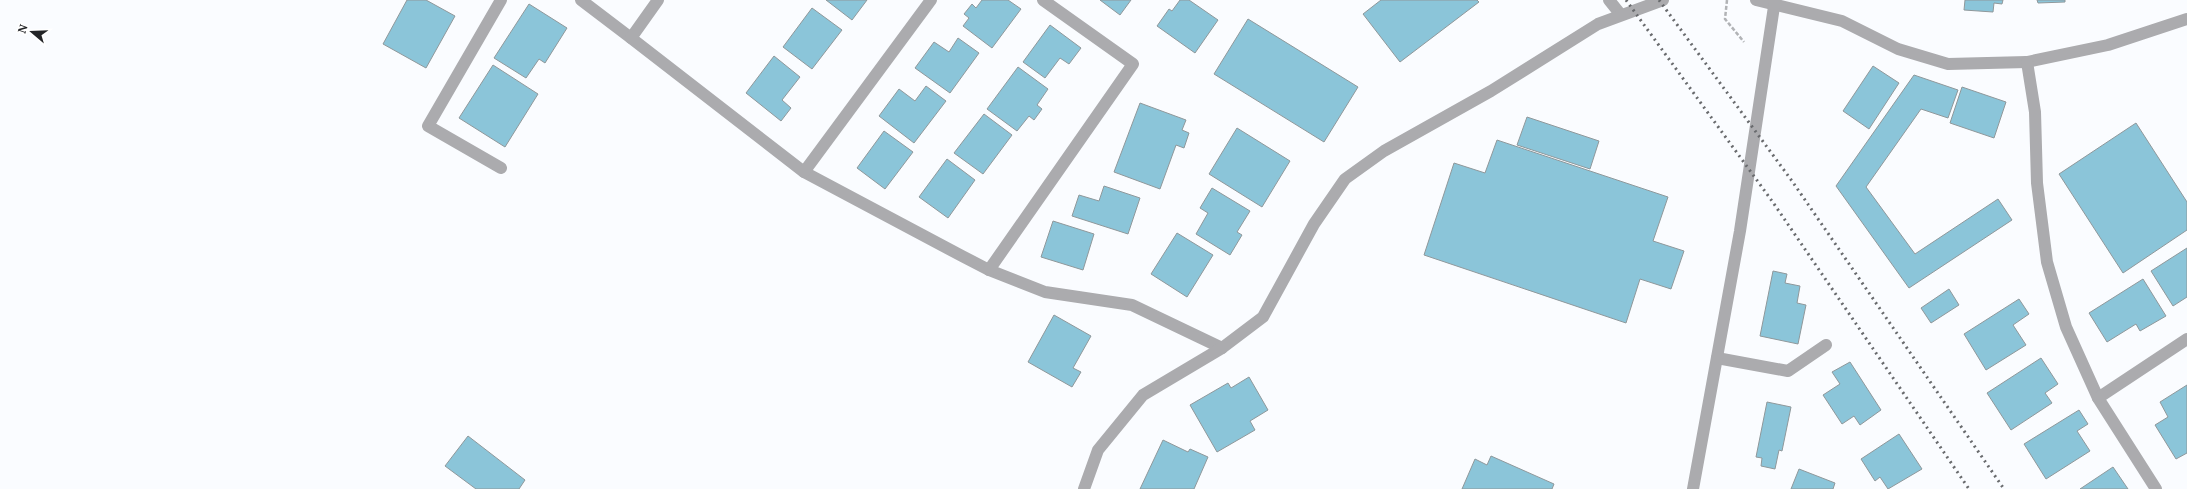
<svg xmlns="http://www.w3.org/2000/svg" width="2187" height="489" font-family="'Noto Serif',serif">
<rect width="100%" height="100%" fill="#fafcff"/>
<!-- building -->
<g fill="#8bc5d9" stroke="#8f989b">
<path d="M407 0H426L455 16 426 68 383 44Z"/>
<path d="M826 0H867L852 20Z"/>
<path d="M982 0H1008L1021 9 992 48 963 26 969 18 964 14 972 4 976 8Z"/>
<path d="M1100 0H1131L1120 15Z"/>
<path d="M1180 0H1189L1218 20 1195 53 1157 26 1169 9 1172 11Z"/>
<path d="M1381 0H1477L1479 2 1400 62 1363 14Z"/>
<path d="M1965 0H2003L2002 4 1994 3 1993 12 1964 10Z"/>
<path d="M2037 0H2065V2L2038 3Z"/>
<path d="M529 4 567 28 545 63 539 59 526 78 494 58Z"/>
<path d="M812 8 842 30 812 69 783 47Z"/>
<path d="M1248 19 1358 87 1324 142 1214 74Z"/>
<path d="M1050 25 1081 48 1069 64 1060 58 1045 78 1023 62Z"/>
<path d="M958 38 979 53 950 93 915 68 934 42 949 52Z"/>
<path d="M774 56 800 77 782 100 791 108 781 121 746 93Z"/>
<path d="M493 65 538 94 505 147 459 118Z"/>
<path d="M1873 66 1899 83 1869 129 1843 111Z"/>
<path d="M1018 67 1048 89 1037 105 1042 109 1034 120 1029 116 1017 131 987 109Z"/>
<path d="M1914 75 1958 90 1948 118 1921 109 1866 187 1915 254 1998 199 2012 220 1909 288 1836 186Z"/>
<path d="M926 86 946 101 914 143 879 116 899 89 915 101Z"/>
<path d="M1962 87 2006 102 1994 138 1950 123Z"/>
<path d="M1140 103 1186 120 1182 130 1189 133 1184 148 1176 145 1160 189 1114 172Z"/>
<path d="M984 114 1012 135 983 174 954 153Z"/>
<path d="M1527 117 1599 141 1590 169 1517 145Z"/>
<path d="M2136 123 2187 202V230L2123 273 2059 174Z"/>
<path d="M1237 128 1290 161 1262 207 1209 174Z"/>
<path d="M884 131 913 152 885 189 857 168Z"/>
<path d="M1497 140 1668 197 1653 241 1684 251 1671 289 1640 279 1626 323 1424 255 1454 163 1485 173Z"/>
<path d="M947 159 975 180 948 218 919 197Z"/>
<path d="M1104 186 1140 198 1128 234 1072 216 1079 195 1099 201Z"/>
<path d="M1212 188 1250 211 1237 232 1242 235 1230 255 1196 234 1208 213 1200 208Z"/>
<path d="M1053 221 1094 234 1083 270 1041 257Z"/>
<path d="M1177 233 1213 255 1187 297 1151 274Z"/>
<path d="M2187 248V297L2173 306 2151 271Z"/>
<path d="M1773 271 1787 274 1785 283 1800 286 1797 303 1806 305 1798 344 1760 336Z"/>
<path d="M2143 279 2166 316 2140 331 2136 324 2107 342 2089 313Z"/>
<path d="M1949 289 1959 305 1931 323 1921 308Z"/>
<path d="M2019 299 2029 314 2013 325 2026 345 1986 370 1964 334Z"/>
<path d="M1054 315 1091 336 1073 368 1081 372 1072 387 1028 362Z"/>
<path d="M2041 358 2058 384 2045 393 2052 403 2011 430 1987 393Z"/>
<path d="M1850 362 1881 410 1860 425 1854 416 1842 424 1823 395 1840 384 1832 372Z"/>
<path d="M1249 377 1268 410 1250 421 1255 430 1217 452 1190 405 1228 383 1231 388Z"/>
<path d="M2187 385V453L2176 459 2155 425 2168 417 2160 402Z"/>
<path d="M1767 402 1791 407 1782 451 1779 450 1775 469 1761 466 1762 458 1756 457Z"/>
<path d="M2079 410 2088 424 2077 431 2090 451 2046 479 2024 444Z"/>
<path d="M1899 434 1922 469 1888 489 1880 477 1875 481 1861 459Z"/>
<path d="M468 436 525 480 519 489H476L445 466Z"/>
<path d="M1163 440 1188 452 1190 449 1208 457 1194 489H1140Z"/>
<path d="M1491 456 1554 484 1552 489H1462L1475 459 1487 465Z"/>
<path d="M2113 467 2128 489H2080Z"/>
<path d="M1799 469 1835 483 1833 489H1791Z"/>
</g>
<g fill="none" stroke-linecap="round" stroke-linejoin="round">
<!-- path -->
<path stroke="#b1b3b6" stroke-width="2.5" stroke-dasharray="4 2" stroke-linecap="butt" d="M1727 0 1725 19 1744 42"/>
<!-- minor -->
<g stroke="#ababae" stroke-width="12">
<path d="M581 0 631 38"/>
<path d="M658 0 631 38 804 172 962 256 989 270 1045 292 1132 305 1222 348"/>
<path d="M1609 0 1621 15"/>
<path d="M1756 0 1842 21 1898 49 1948 64 2027 62 2108 45 2187 19"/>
<path d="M2027 62 2035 112 2037 183 2047 262 2066 327 2098 398 2156 489"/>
<path d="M501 168 428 126 501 0"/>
<path d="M804 172 931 0"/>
<path d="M989 270 1133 64 1043 0"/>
<path d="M1717 358 1788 371 1826 345"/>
<path d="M2098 398 2187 339"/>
<path d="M1084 489 1098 450 1143 395 1222 348 1263 317 1314 224 1345 179 1384 151 1491 91 1598 24 1663 0"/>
<path d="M1693 489 1740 231 1775 0"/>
</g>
<!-- rail -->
<g stroke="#686a6d" stroke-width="3" stroke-dasharray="2 4" stroke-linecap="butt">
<path d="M1626 0 1772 201 1969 489"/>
<path d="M1659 0 1792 181 2004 489"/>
</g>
</g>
<!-- north arrow -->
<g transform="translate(32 32) rotate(289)" stroke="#ffffff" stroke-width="3" paint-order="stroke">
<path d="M0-3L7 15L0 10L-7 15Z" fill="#222427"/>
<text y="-6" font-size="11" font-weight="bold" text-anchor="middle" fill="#222427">N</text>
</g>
</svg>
